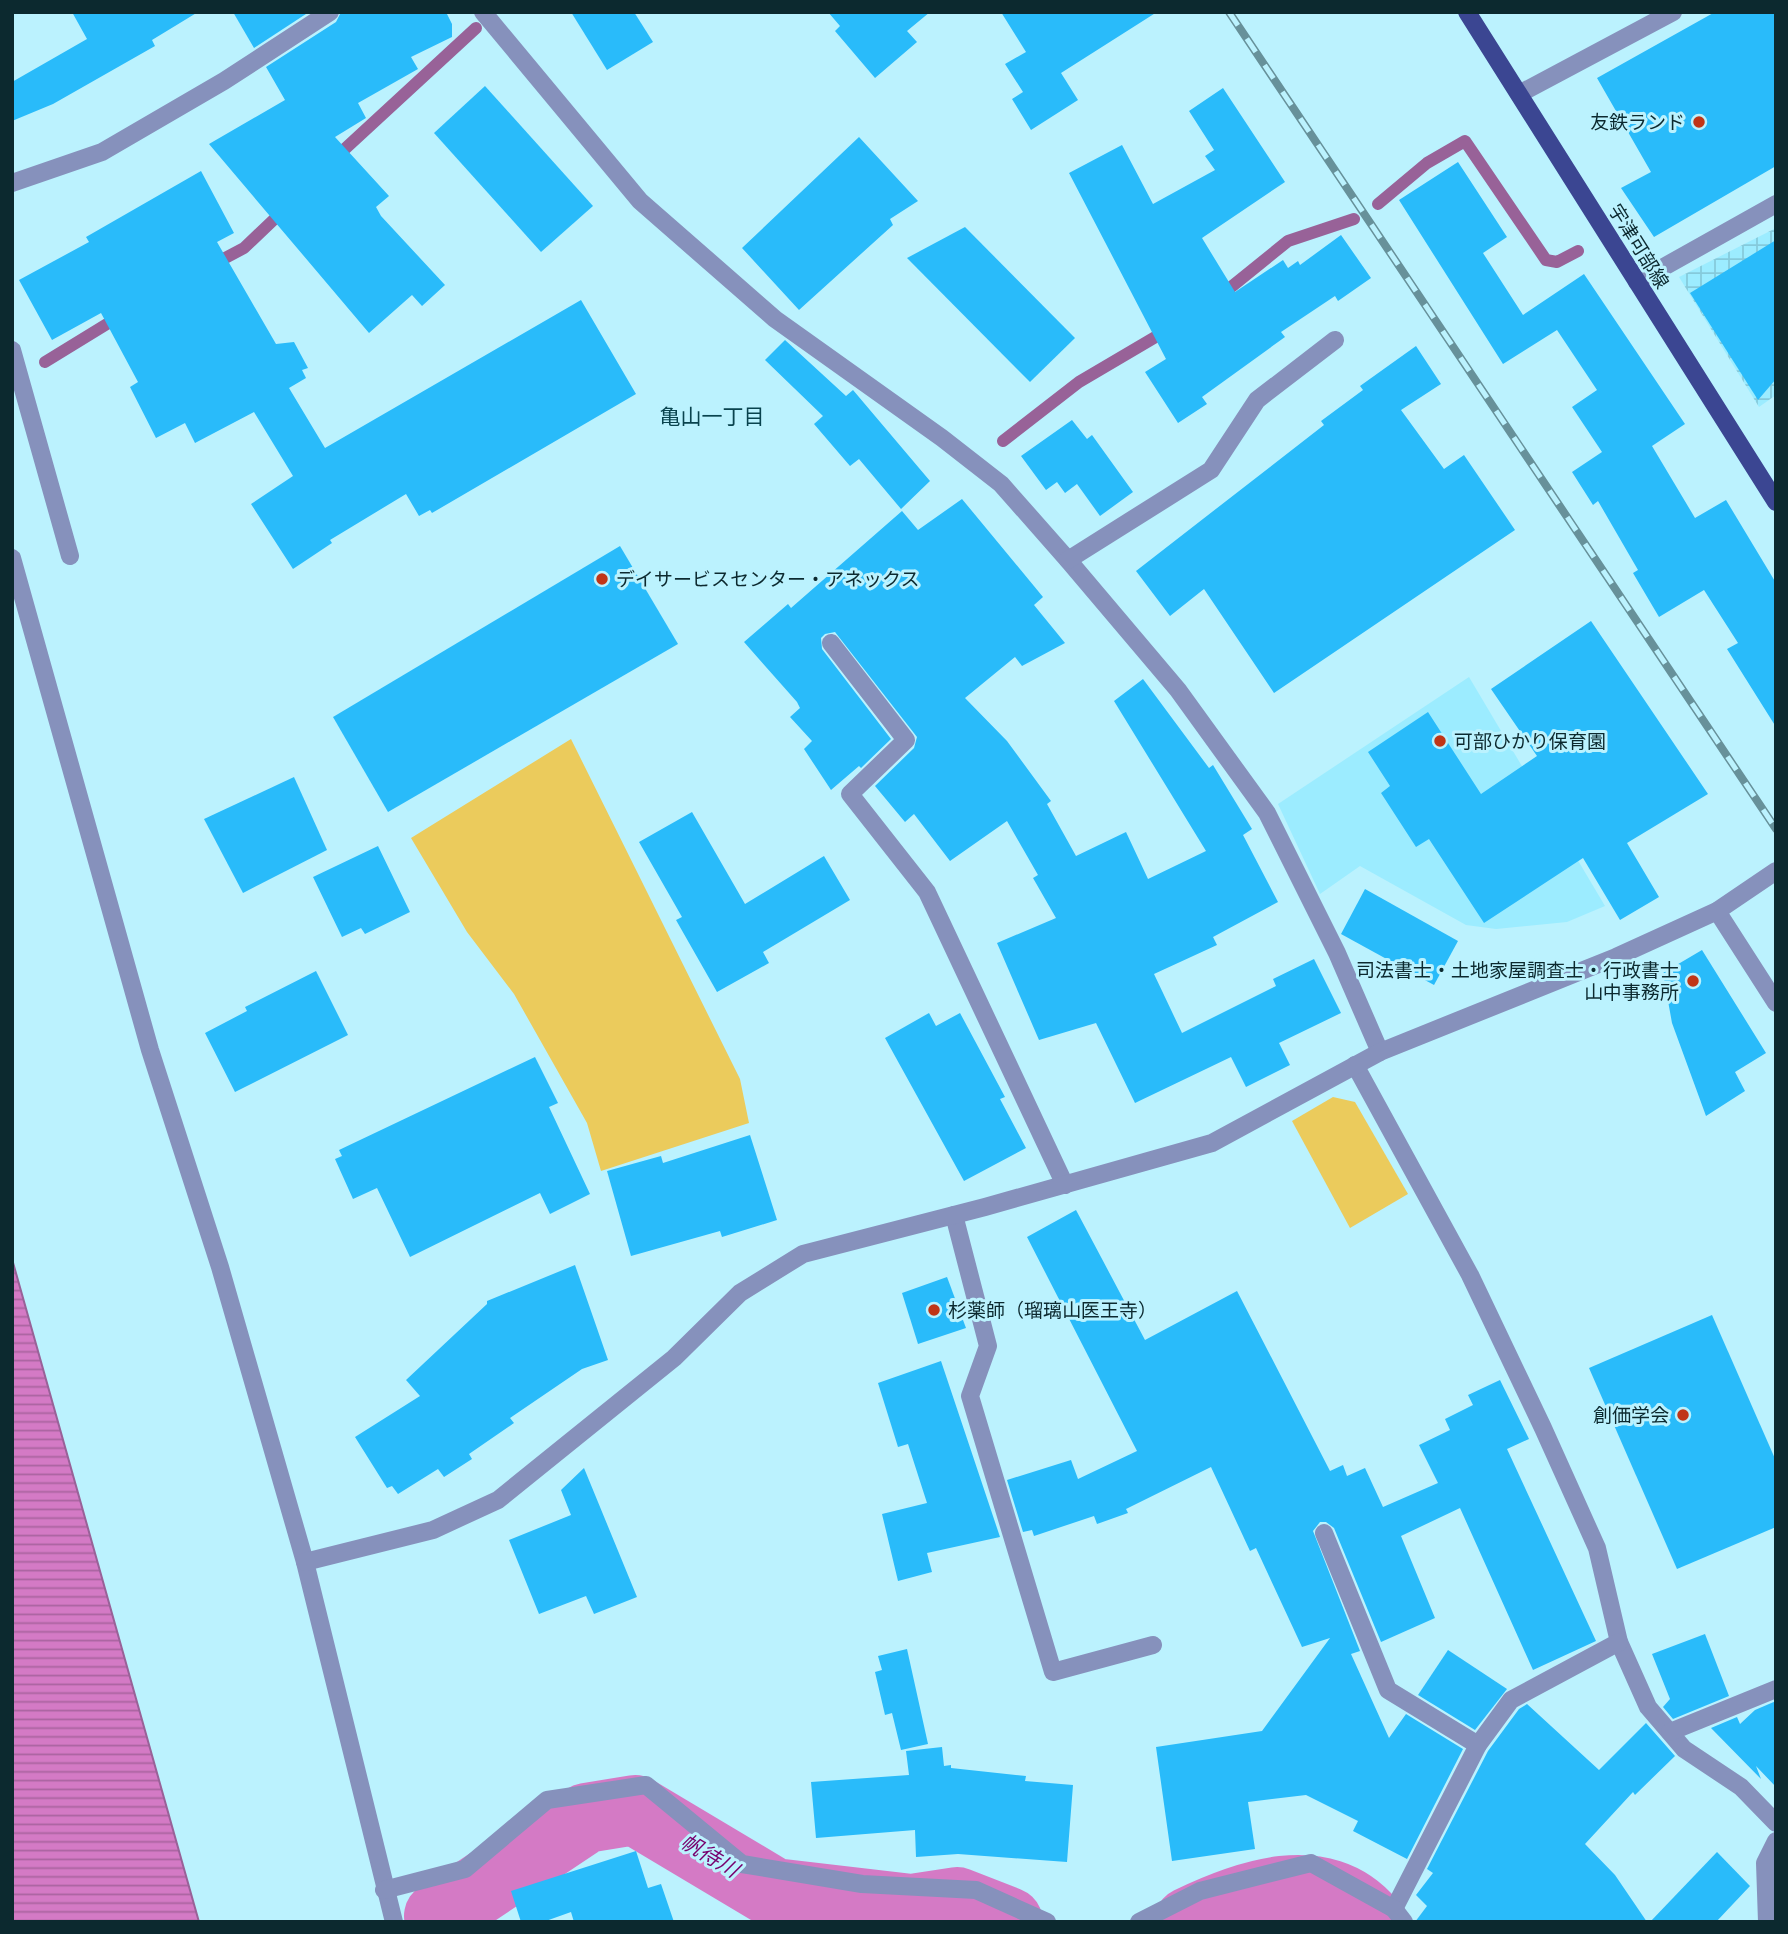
<svg xmlns="http://www.w3.org/2000/svg" width="1788" height="1934" font-family="Manrope,'Noto Sans JP',sans-serif">
<defs>
<pattern id="industrial-grid" width="8" height="8" patternUnits="userSpaceOnUse" patternTransform="scale(1.75)"><rect width="8" height="8" fill="#9cecff"/><path d="M0 4h8M4 0v8" fill="none" stroke="#85cadb"/></pattern>
<pattern id="water-rules" width="6" height="5" patternUnits="userSpaceOnUse" patternTransform="scale(1.75)"><rect width="6" height="5" fill="#d47ac5"/><path d="M0 2.5h6" fill="none" stroke="#aa64a0"/></pattern>
</defs>
<rect width="100%" height="100%" fill="#bbf2fe"/>
<!-- built -->
<path fill="#9cecff" d="M1469 677 1605 906 1567 922 1496 929 1466 925 1360 866 1320 894 1278 804Z"/>
<!-- industrial -->
<path fill="url(#industrial-grid)" d="M1776 228V395L1759 407 1679 277Z"/>
<!-- park -->
<g fill="#ebcb5c">
<path d="M571 739 740 1079 749 1123 601 1171 587 1123 514 994 467 932 411 838Z"/>
<path d="M1333 1097 1355 1102 1408 1194 1350 1228 1292 1121Z"/>
</g>
<!-- water -->
<path fill="url(#water-rules)" stroke="#986298" stroke-width="2" d="M12 1259 199 1922H12Z"/>
<g fill="none" stroke-linecap="round" stroke-linejoin="round">
<!-- stream -->
<g stroke="#986298" stroke-width="12">
<path d="M335 158 476 28"/>
<path d="M1378 204 1427 163 1465 141 1546 260 1557 262 1578 251"/>
<path d="M212 265 244 248 286 208"/>
<path d="M1220 296 1288 241 1354 219"/>
<path d="M45 362 120 316"/>
<path d="M1003 441 1079 382 1169 329"/>
</g>
<!-- river -->
<g stroke="#d47ac5" stroke-width="70">
<path d="M439 1916 586 1818 635 1810 774 1893 911 1909 957 1902 1008 1922"/>
<path d="M1189 1922C1245 1895 1323 1866 1370 1922"/>
</g>
</g>
<!-- building -->
<g fill="#29bbfa">
<path d="M72 12H198L152 40 155 46 53 104 12 121V82L87 39Z"/>
<path d="M233 12H309L254 48Z"/>
<path d="M341 12H446L452 24V37L411 57 418 69 358 103 366 118 335 137 389 196 376 207 381 216 445 285 422 306 412 295 369 333 209 144 285 100 266 67 336 22Z"/>
<path d="M571 12H634L653 42 607 70Z"/>
<path d="M828 12H930L907 31 917 42 875 78 835 31 840 26Z"/>
<path d="M1001 12H1157L1061 73 1078 100 1031 130 1012 99 1023 92 1005 64 1026 52Z"/>
<path d="M1715 12H1776V166L1654 237 1621 188 1651 172 1597 78Z"/>
<path d="M485 86 593 206 541 252 434 133Z"/>
<path d="M1223 88 1285 182 1202 238 1235 292 1283 260 1288 268 1298 261 1300 265 1341 235 1371 278 1338 301 1335 296 1281 332 1285 337 1202 397 1207 404 1178 423 1145 372 1166 359 1069 173 1122 145 1153 204 1215 170 1205 156 1214 150 1189 111Z"/>
<path d="M859 137 918 201 890 219 893 225 799 310 742 248Z"/>
<path d="M1458 162 1507 237 1483 253 1523 315 1584 274 1685 424 1652 446 1695 518 1726 500 1776 583V727L1727 649 1738 643 1704 590 1659 617 1633 573 1638 570 1598 501 1593 505 1572 472 1602 452 1572 407 1597 390 1557 330 1503 364 1399 200Z"/>
<path d="M201 171 234 233 217 242 276 344 294 342 308 368 302 370 306 378 289 388 325 448 581 300 636 394 432 513 430 510 419 516 406 494 330 540 332 543 293 569 251 504 293 476 254 412 195 443 185 423 156 438 130 387 138 382 101 313 52 340 19 280 89 242 86 237Z"/>
<path d="M965 227 1075 338 1030 382 907 258Z"/>
<path d="M1776 240V379L1758 400 1690 293Z"/>
<path d="M785 340 846 396 853 390 930 481 901 509 859 459 850 466 814 424 823 416 765 360Z"/>
<path d="M1416 346 1441 384 1401 410 1444 469 1464 455 1515 530 1274 693 1204 589 1170 616 1136 571 1324 425 1321 421 1363 390 1360 386Z"/>
<path d="M1072 420 1087 439 1092 435 1133 492 1100 516 1077 484 1065 493 1057 482 1046 490 1021 456Z"/>
<path d="M962 499 1043 597 1034 605 1065 643 1022 666 1015 657 965 698 1007 741 1051 801 1047 804 1076 856 1126 832 1148 879 1206 851 1114 701 1143 679 1209 768 1213 765 1252 829 1243 835 1278 902 1213 937 1217 945 1154 974 1182 1033 1276 986 1273 979 1314 959 1341 1013 1279 1043 1290 1065 1246 1087 1231 1057 1135 1103 1096 1023 1039 1040 997 943 1056 918 1033 878 1038 875 1007 821 950 861 914 814 905 822 875 786 914 748 917 737 835 632 825 634 821 638 822 649 891 739 861 768 859 766 831 790 804 749 812 741 790 717 800 708 797 702 744 642 788 604 791 608 902 511 918 530Z"/>
<path d="M620 546 678 644 388 812 333 717Z"/>
<path d="M1591 621 1708 794 1627 843 1659 897 1620 920 1583 858 1484 923 1429 839 1416 847 1381 793 1390 786 1368 752 1428 712 1481 794 1537 756 1491 689Z"/>
<path d="M294 777 327 850 243 893 204 819Z"/>
<path d="M692 812 745 904 824 856 850 900 763 952 769 963 717 992 676 920 682 917 639 842Z"/>
<path d="M378 846 410 912 365 934 361 928 342 937 313 877Z"/>
<path d="M1365 889 1458 941 1434 985 1341 934Z"/>
<path d="M1702 950 1766 1053 1735 1072 1745 1091 1706 1116 1672 1023 1663 973Z"/>
<path d="M316 971 348 1035 235 1092 205 1033 247 1011 245 1007Z"/>
<path d="M929 1013 936 1026 960 1013 1005 1097 1000 1099 1026 1148 964 1181 885 1038Z"/>
<path d="M535 1057 558 1103 549 1107 590 1194 550 1214 540 1193 410 1257 377 1188 353 1199 335 1159 342 1156 339 1150Z"/>
<path d="M750 1135 777 1220 722 1237 720 1231 631 1256 607 1171 661 1156 663 1163Z"/>
<path d="M1076 1210 1145 1340 1237 1291 1330 1471 1343 1465 1347 1476 1365 1468 1383 1507 1438 1483 1419 1445 1450 1430 1445 1419 1473 1405 1468 1395 1500 1380 1529 1439 1507 1449 1596 1641 1533 1670 1460 1508 1401 1536 1435 1618 1381 1642 1334 1528 1326 1522H1320L1313 1531 1360 1651 1351 1654 1389 1738 1406 1714 1463 1749 1407 1859 1353 1831 1358 1821 1306 1795 1248 1802 1255 1849 1172 1861 1156 1747 1262 1731 1330 1638 1302 1647 1256 1548 1250 1551 1211 1467 1126 1509 1128 1513 1097 1524 1094 1516 1034 1536 1032 1530 1023 1532 1007 1480 1071 1460 1078 1479 1137 1451 1027 1237Z"/>
<path d="M575 1265 608 1360 582 1369 510 1418 514 1423 469 1454 472 1459 444 1477 438 1469 398 1494 392 1486 387 1488 355 1437 420 1396 406 1380 487 1304V1301Z"/>
<path d="M947 1277 966 1328 918 1344 902 1293Z"/>
<path d="M1712 1315 1776 1461V1527L1677 1569 1589 1368Z"/>
<path d="M941 1361 1000 1537 927 1553 932 1572 898 1581 882 1514 927 1503 908 1444 898 1447 878 1383Z"/>
<path d="M584 1468 637 1597 594 1614 586 1596 539 1614 509 1540 571 1515 561 1490Z"/>
<path d="M1705 1634 1729 1696 1673 1719 1663 1707 1670 1699 1652 1654Z"/>
<path d="M907 1649 928 1744 901 1750 892 1713 885 1715 875 1672 882 1670 878 1656Z"/>
<path d="M1448 1650 1507 1689 1475 1730 1418 1695Z"/>
<path d="M1776 1701V1787L1756 1766 1761 1779 1711 1728 1737 1717 1740 1724 1755 1710Z"/>
<path d="M1527 1704 1599 1770 1646 1723 1675 1756 1635 1795 1633 1792 1585 1844 1615 1875 1647 1922H1415L1427 1906 1416 1895 1433 1873 1427 1869 1488 1751 1519 1709Z"/>
<path d="M942 1747 944 1766 951 1765V1768L1026 1776 1025 1781 1073 1785 1067 1862 958 1854 916 1857 915 1830 816 1838 811 1782 909 1775 906 1751Z"/>
<path d="M636 1851 648 1888 661 1884 674 1922H574L571 1912 543 1922H521L511 1891Z"/>
<path d="M1717 1852 1750 1886 1716 1922H1650Z"/>
</g>
<g fill="none" stroke-linecap="round" stroke-linejoin="round">
<!-- minor -->
<g stroke="#8691bc" stroke-width="18">
<path d="M483 12 640 201 775 319 942 438 1001 484 1068 560 1178 690 1267 813 1337 953 1380 1052"/>
<path d="M1519 94 1673 12"/>
<path d="M12 183 102 152 224 81 330 12"/>
<path d="M1637 282 1776 204"/>
<path d="M12 350 70 556"/>
<path d="M12 558 150 1050 220 1267 305 1562 394 1922"/>
<path d="M1068 560 1211 470 1257 400 1335 340"/>
<path d="M831 643 906 740 850 794 927 892 1065 1185"/>
<path d="M1717 911 1776 1003"/>
<path d="M1355 1065 1470 1275 1543 1428 1597 1548 1619 1642 1648 1707 1684 1749 1741 1787 1776 1823"/>
<path d="M954 1215 988 1346 970 1396 1053 1672 1153 1645"/>
<path d="M1324 1533 1388 1690 1478 1745"/>
<path d="M305 1562 433 1530 498 1500 674 1358 740 1293 803 1254 985 1207 1212 1143 1380 1052 1616 957 1717 911 1776 871"/>
<path d="M1670 1732 1776 1689"/>
<path d="M384 1890 465 1869 547 1800 646 1785 742 1864 862 1884 976 1890 1047 1922"/>
<path d="M1394 1909 1478 1745 1511 1700 1619 1642"/>
<path d="M1139 1922 1200 1891 1311 1863 1394 1909 1404 1922"/>
<path d="M1767 1922 1765 1863 1776 1841"/>
</g>
<!-- major -->
<path stroke="#3b4692" stroke-width="18" d="M1467 12 1776 502"/>
<!-- rail casing -->
<g stroke="#67919a" stroke-width="8">
<path id="rail" d="M1229 12 1776 829"/>
</g>
<!-- rail -->
<use href="#rail" stroke="#bbf2fe" stroke-width="5" stroke-dasharray="16" stroke-linecap="butt"/>
</g>
<!-- markers -->
<g fill="#c03517" stroke="#bbf2fe" stroke-width="2.5">
<circle cx="1699" cy="122" r="7"/>
<circle cx="602" cy="579" r="7"/>
<circle cx="1440" cy="741" r="7"/>
<circle cx="1693" cy="981" r="7"/>
<circle cx="934" cy="1310" r="7"/>
<circle cx="1683" cy="1415" r="7"/>
</g>
<g text-anchor="middle" dominant-baseline="central" stroke-width="6" stroke-linejoin="round" paint-order="stroke">
<!-- poi labels -->
<g font-size="19" fill="#0c292f" stroke="#bbf2fe" text-anchor="end">
<text x="1685" y="122">友鉄ランド</text>
<text x="616" y="579" text-anchor="start">デイサービスセンター・アネックス</text>
<text x="1454" y="741" text-anchor="start">可部ひかり保育園</text>
<text x="1679" y="970">司法書士・土地家屋調査士・行政書士<tspan x="1679" dy="22">山中事務所</tspan></text>
<text x="948" y="1310" text-anchor="start">杉薬師（瑠璃山医王寺）</text>
<text x="1669" y="1415">創価学会</text>
</g>
<!-- street labels -->
<g font-size="19" fill="#0c292f" stroke="#bbf2fe">
<text transform="translate(1639 246) rotate(58)">宇津可部線</text>
</g>
<!-- neighbourhood labels -->
<g font-size="21" fill="#09434e" stroke="#bbf2fe">
<text x="712" y="416">亀山一丁目</text>
</g>
<!-- water labels -->
<g font-size="21" font-style="italic" fill="#77006c" stroke="#bbf2fe">
<text transform="translate(710 1855) rotate(31)">帆待川</text>
</g>
</g>
<!-- border -->
<rect width="1788" height="1934" fill="none" stroke="#0c292f" stroke-width="28"/>
</svg>
